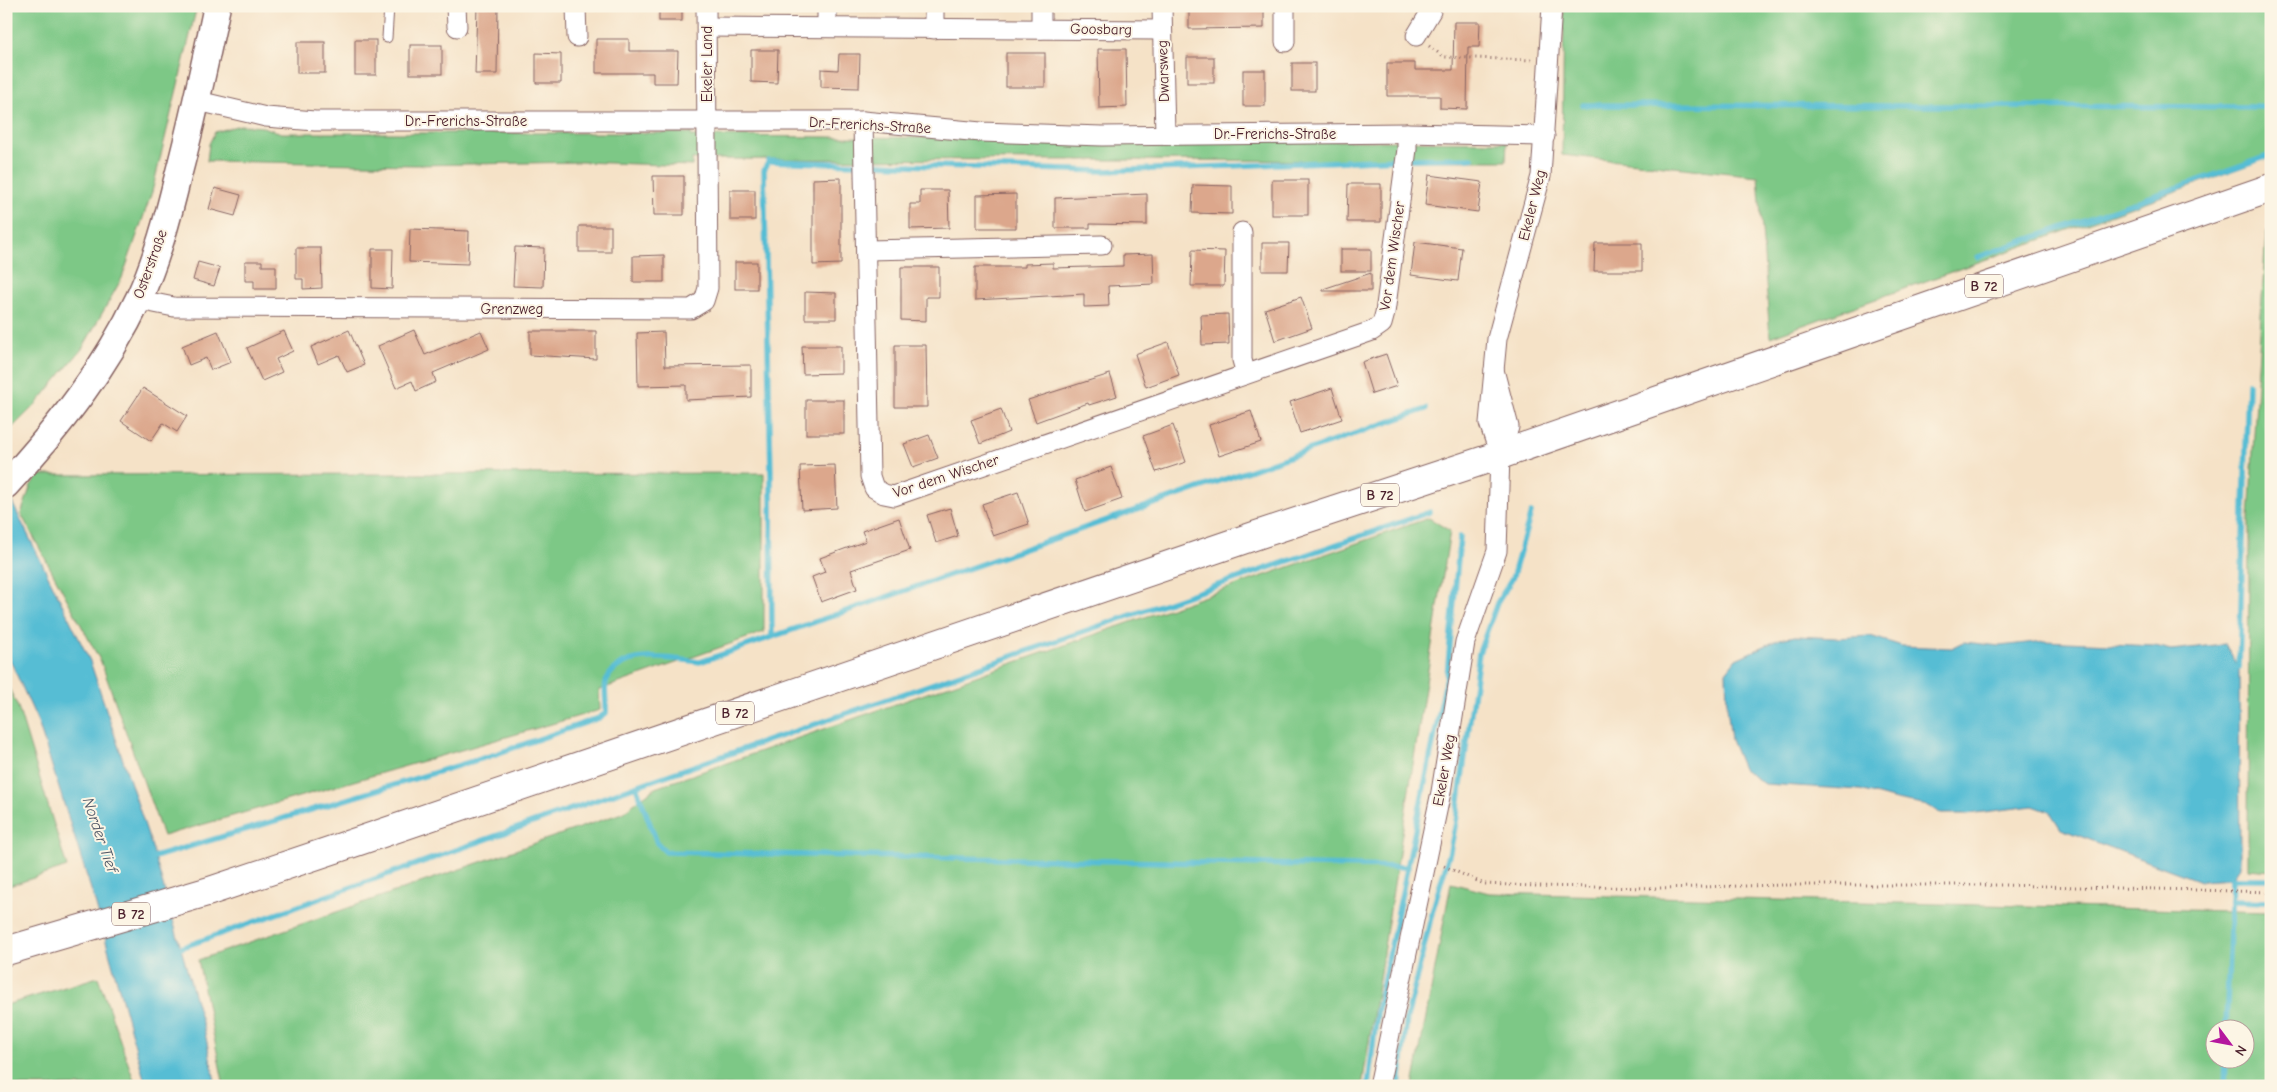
<svg xmlns="http://www.w3.org/2000/svg" width="2277" height="1092" font-family="'Comic Neue',sans-serif">
<rect width="100%" height="100%" fill="#fcf5e5"/>
<filter id="ink" filterUnits="userSpaceOnUse"><feTurbulence type="fractalNoise" baseFrequency=".02" numOctaves="2"/><feDisplacementMap in="SourceGraphic" scale="10" xChannelSelector="R" yChannelSelector="G"/><feConvolveMatrix kernelMatrix="1 2 1 2 8 2 1 2 1" color-interpolation-filters="sRGB"/></filter>
<filter id="wash" filterUnits="userSpaceOnUse"><feTurbulence type="fractalNoise" baseFrequency=".0096" numOctaves="4" result="noise"/><feDisplacementMap in="SourceGraphic" scale="20" xChannelSelector="R" yChannelSelector="G"/><feGaussianBlur stdDeviation="1.12" result="paint"/><feColorMatrix in="noise" values="0 0 0 0 0 0 0 0 0 0 0 0 0 0 0 0 0 1.4 0 .05"/><feComposite in="paint" operator="in"/></filter>
<g filter="url(#wash)">
<rect width="100%" height="100%" fill="#f5e2c7"/>
<!-- green -->
<g fill="#7dc886" stroke="#647458" fill-rule="evenodd">
<path d="M6 6H197L152 192 122 278 82 349 37 403 6 434Z"/>
<path d="M1564 6H2271V157L1770 337 1758 176 1562 155Z"/>
<path d="M240 125 263 127 282 133H691V136L1507 142 1506 161 692 159V166L582 162 415 165 207 161 209 144 215 132Z"/>
<path d="M2271 229V871L2248 869 2249 519 2266 231Z"/>
<path d="M764 473V632L599 690 600 710 163 836 101 662 21 514 31 485 39 475Z"/>
<path d="M1429 518 1450 531 1362 1086H224L198 960 622 813 655 788Z"/>
<path d="M6 682 18 707 67 867 6 887Z"/>
<path d="M1451 883 1489 893 2271 912V1086H1413ZM2214 1030H2244V1060H2214Z"/>
<path d="M98 977 136 1086H6V1005Z"/>
</g>
<!-- water -->
<g fill="#56bdd4" stroke="#506e80">
<path d="M6 490 90 661 153 850 205 1033 216 1086H146L96 905 38 722 6 651Z"/>
<path d="M1795 636 1836 638 1870 636 1902 646 1952 648 1964 642 2000 646 2044 641 2154 646 2171 650 2225 644 2239 667 2240 867 2232 879 2200 881 2061 829 2050 812 2033 806 1967 814H1941L1929 806 1896 800 1860 790 1765 784 1743 769 1731 740 1727 706 1726 672 1736 659 1780 639Z"/>
</g>
<g fill="none" stroke-linecap="round" stroke-linejoin="round">
<!-- stream -->
<g stroke="#56bdd4" stroke-width="5.5">
<path d="M1583 105 2271 107"/>
<path d="M1412 159 1472 158"/>
<path d="M870 164 1103 171 1401 159"/>
<path d="M1978 257 2271 155"/>
<path d="M772 637 771 474 764 170 769 161 855 164"/>
<path d="M2239 667 2248 383"/>
<path d="M636 786 1430 512"/>
<path d="M148 859 490 756 599 718 606 713C607 704 603 687 607 679 623 648 672 659 700 662L1426 409"/>
<path d="M2231 901 2271 902"/>
<path d="M175 950 636 786 657 843 666 852 1408 867"/>
<path d="M2226 1030 2232 879H2271"/>
<path d="M1368 1086 1377 1013 1447 676 1460 537"/>
<path d="M1399 1086 1407 1018 1433 909 1450 851 1456 822 1479 653 1497 603 1512 579 1531 513"/>
<path d="M2224 1086 2225 1060"/>
</g>
</g>
<g id="blocks">
<!-- building -->
<g fill="#dca78c">
<path d="M477 6H498L497 74H475Z"/>
<rect x="659" y="6" width="23" height="15"/>
<path d="M1189 6H1264V28L1189 29Z"/>
<path d="M1454 22H1480L1479 47H1468L1467 109 1440 108V96H1387V63H1415V70H1453Z"/>
<path d="M596 39H629V51H678L677 83H653V73H596Z"/>
<rect x="355" y="40" width="21" height="35"/>
<rect x="297" y="42" width="28" height="31"/>
<rect x="410" y="45" width="32" height="29"/>
<path d="M1098 49H1126L1127 107 1099 108Z"/>
<path d="M751 50H778L777 83 751 82Z"/>
<path d="M536 53 561 54V83H536Z"/>
<rect x="1006" y="53" width="39" height="34"/>
<path d="M839 54H860L859 88 821 87V69L838 70Z"/>
<rect x="1187" y="57" width="27" height="26"/>
<rect x="1292" y="63" width="23" height="28"/>
<rect x="1243" y="70" width="22" height="36"/>
<path d="M1429 175 1482 182 1478 212 1425 205Z"/>
<path d="M653 176H684V215H654Z"/>
<path d="M841 178V264L813 265V179Z"/>
<rect x="1272" y="180" width="36" height="35"/>
<path d="M1348 184H1381V222H1347Z"/>
<path d="M1193 185 1232 186V214L1192 213Z"/>
<path d="M215 188 241 195 235 216 209 209Z"/>
<rect x="730" y="190" width="25" height="30"/>
<path d="M920 190H948L949 228 910 229V204H920Z"/>
<path d="M1016 194V228H977V195Z"/>
<path d="M1147 194V225L1090 224V228H1055V198Z"/>
<rect x="579" y="226" width="32" height="26"/>
<path d="M410 229 469 231 468 264 409 262Z"/>
<path d="M1415 242 1462 248 1458 281 1411 275Z"/>
<path d="M1262 243H1289L1288 271H1262Z"/>
<path d="M1595 243H1642V271H1594Z"/>
<path d="M515 247 544 248 543 287 513 286Z"/>
<path d="M296 248H321L322 288 303 289V279H296Z"/>
<path d="M372 249H393L392 289 372 288Z"/>
<rect x="1341" y="249" width="30" height="22"/>
<path d="M1192 250 1225 251 1224 286H1191Z"/>
<path d="M1153 254 1154 284 1108 286 1109 306 1084 307V294L975 300V267H1025V264L1053 263V268L1123 266V255Z"/>
<path d="M664 255V282H633V256Z"/>
<path d="M245 261H262V266H276V289H254V281H245Z"/>
<path d="M198 262 220 268 214 286 193 280Z"/>
<rect x="735" y="262" width="22" height="27"/>
<path d="M901 267H939V297H926V321L901 320Z"/>
<path d="M1371 273V291H1323V289Z"/>
<path d="M805 292 836 293V319H805Z"/>
<path d="M1301 297 1312 328 1275 341 1265 309Z"/>
<path d="M1228 314 1229 344 1202 345 1201 315Z"/>
<path d="M349 330 364 365 347 372 339 355 318 364 311 347Z"/>
<path d="M414 330 425 355 481 331 489 349 433 373 436 382 416 391 412 381 396 388 378 346Z"/>
<path d="M218 331 231 362 211 370 206 358 189 365 182 346Z"/>
<path d="M284 331 293 351 276 359 282 372 262 381 247 348Z"/>
<path d="M530 331H596V359L530 355Z"/>
<path d="M664 332 665 366 751 365V397L686 400V385L638 386 637 333Z"/>
<path d="M1168 342 1179 375 1146 387 1135 354Z"/>
<path d="M895 345H926L927 407H895Z"/>
<path d="M802 346H841V373L803 374Z"/>
<path d="M1386 354 1397 386 1372 394 1362 362Z"/>
<path d="M1110 374 1117 396 1089 405 1088 403 1036 422 1028 400Z"/>
<path d="M143 388 187 416 177 432 163 423 151 441 121 421Z"/>
<path d="M1332 388 1342 419 1300 433 1290 402Z"/>
<rect x="806" y="400" width="38" height="34"/>
<path d="M1001 409 1009 432 980 444 971 420Z"/>
<path d="M1251 411 1261 442 1219 456 1209 425Z"/>
<path d="M1173 425 1186 462 1156 472 1143 436Z"/>
<path d="M929 435 938 458 913 467 904 444Z"/>
<path d="M835 465 837 508 802 510 800 466Z"/>
<path d="M1111 467 1122 499 1085 512 1075 480Z"/>
<path d="M1018 492 1029 524 993 536 982 504Z"/>
<path d="M950 508 958 536 936 543 927 515Z"/>
<path d="M899 518 910 550 851 570 857 589 821 602 812 577 825 572 820 558 866 541 862 531Z"/>
</g>
</g>
</g>
<g filter="url(#ink)">
<use href="#blocks" fill-opacity="0" stroke="#866362" stroke-width="1"/>
<g fill="none" stroke-linecap="round" stroke-linejoin="round">
<!-- lane casing -->
<g stroke="#866362" stroke-width="11">
<path id="lane" d="M387 38 389 6"/>
</g>
<!-- street casing -->
<g stroke="#866362" stroke-width="21">
<g id="street">
<path d="M456 6 457 27"/>
<path d="M576 6 577 37"/>
<path d="M934 6V29"/>
<path d="M1162 6 1165 135"/>
<path d="M1285 6V42"/>
<path d="M827 26V6"/>
<path d="M707 27 1162 30"/>
<path d="M1041 29V6"/>
<path d="M1416 36 1431 11V6"/>
<path d="M198 101 266 117 315 121H863L981 132 1102 136 1407 133 1545 136"/>
<path d="M863 121 870 476 874 488 884 494 894 496 1372 331 1382 324 1385 313 1407 149V133"/>
<path d="M1242 232V360L1246 374"/>
<path d="M867 250 1102 245"/>
<path d="M139 297 149 302 174 307 691 309 704 301 708 288 706 6"/>
<path d="M1500 455 1489 423 1497 339 1541 176 1552 6"/>
<path d="M1379 1086 1441 792 1465 642 1497 551 1500 455 1509 427 1494 370"/>
</g>
</g>
<!-- secondary casing -->
<g stroke="#866362" stroke-width="29">
<path id="secondary" d="M6 485C58 428 106 368 139 298 157 259 168 217 178 176 193 119 205 63 217 6"/>
</g>
<!-- primary casing -->
<g stroke="#866362" stroke-width="30">
<path id="primary" d="M6 951 210 891 359 841 1260 534 1500 455 2271 188"/>
</g>
<!-- path -->
<g stroke="#866362" stroke-width="3" stroke-dasharray="1 4" stroke-linecap="butt">
<path d="M1429 46 1444 57 1532 60"/>
<path d="M1444 866 1484 884 1535 886 1657 888 1783 885H2003L2271 892"/>
</g>
<!-- lane -->
<use href="#lane" stroke="#fff" stroke-width="9"/>
<!-- street -->
<use href="#street" stroke="#fff" stroke-width="19"/>
<!-- secondary -->
<use href="#secondary" stroke="#fff" stroke-width="26"/>
<!-- primary -->
<use href="#primary" stroke="#fff" stroke-width="28"/>
</g>
</g>
<g text-anchor="middle" dominant-baseline="central" stroke-width="4" stroke-linejoin="round" paint-order="stroke">
<!-- shield labels -->
<g fill="#fcf5e5" stroke="#7f5f63" stroke-width="1">
<rect x="1965" y="274.5" width="38" height="23" rx="4"/>
<rect x="1361" y="483.5" width="38" height="23" rx="4"/>
<rect x="716" y="701.5" width="38" height="23" rx="4"/>
<rect x="112" y="902.5" width="38" height="23" rx="4"/>
</g>
<g font-size="14" font-weight="bold" fill="#4a1f2b">
<text x="1984" y="286">B 72</text>
<text x="1380" y="495">B 72</text>
<text x="735" y="713">B 72</text>
<text x="131" y="914">B 72</text>
</g>
<!-- street labels -->
<g font-size="15" fill="#4a1f2b" stroke="#fcf5e5">
<text transform="translate(1101 29) rotate(1)">Goosbarg</text>
<text transform="translate(707 64) rotate(-90)">Ekeler Land</text>
<text transform="translate(1163 71) rotate(-92)">Dwarsweg</text>
<text x="466" y="121">Dr.-Frerichs-Straße</text>
<text transform="translate(870 125) rotate(3)">Dr.-Frerichs-Straße</text>
<text x="1275" y="134">Dr.-Frerichs-Straße</text>
<text transform="translate(1532 205) rotate(-76)">Ekeler Weg</text>
<text transform="translate(1392 256) rotate(-82)">Vor dem Wischer</text>
<text transform="translate(150 264) rotate(-70)">Osterstraße</text>
<text x="512" y="309">Grenzweg</text>
<text transform="translate(946 476) rotate(-18)">Vor dem Wischer</text>
<text transform="translate(1444 770) rotate(-80)">Ekeler Weg</text>
</g>
<!-- water labels -->
<g font-size="16" font-style="italic" fill="#4e5666" stroke="#fcf5e5">
<text transform="translate(100 835) rotate(71)">Norder Tief</text>
</g>
</g>
<!-- margin -->
<rect width="2277" height="1092" fill="none" stroke="#fcf5e5" stroke-width="25"/>
<!-- north arrow -->
<g transform="translate(2230 1044) rotate(122)"><circle r="24" fill="#fcf5e5" stroke="#b59f9b"/>
<path d="M0-4L9 19L0 12L-9 19Z" fill="#b5179e"/>
<text y="-8" font-size="14" font-weight="bold" text-anchor="middle" fill="#4a1f2b">N</text>
</g>
</svg>
